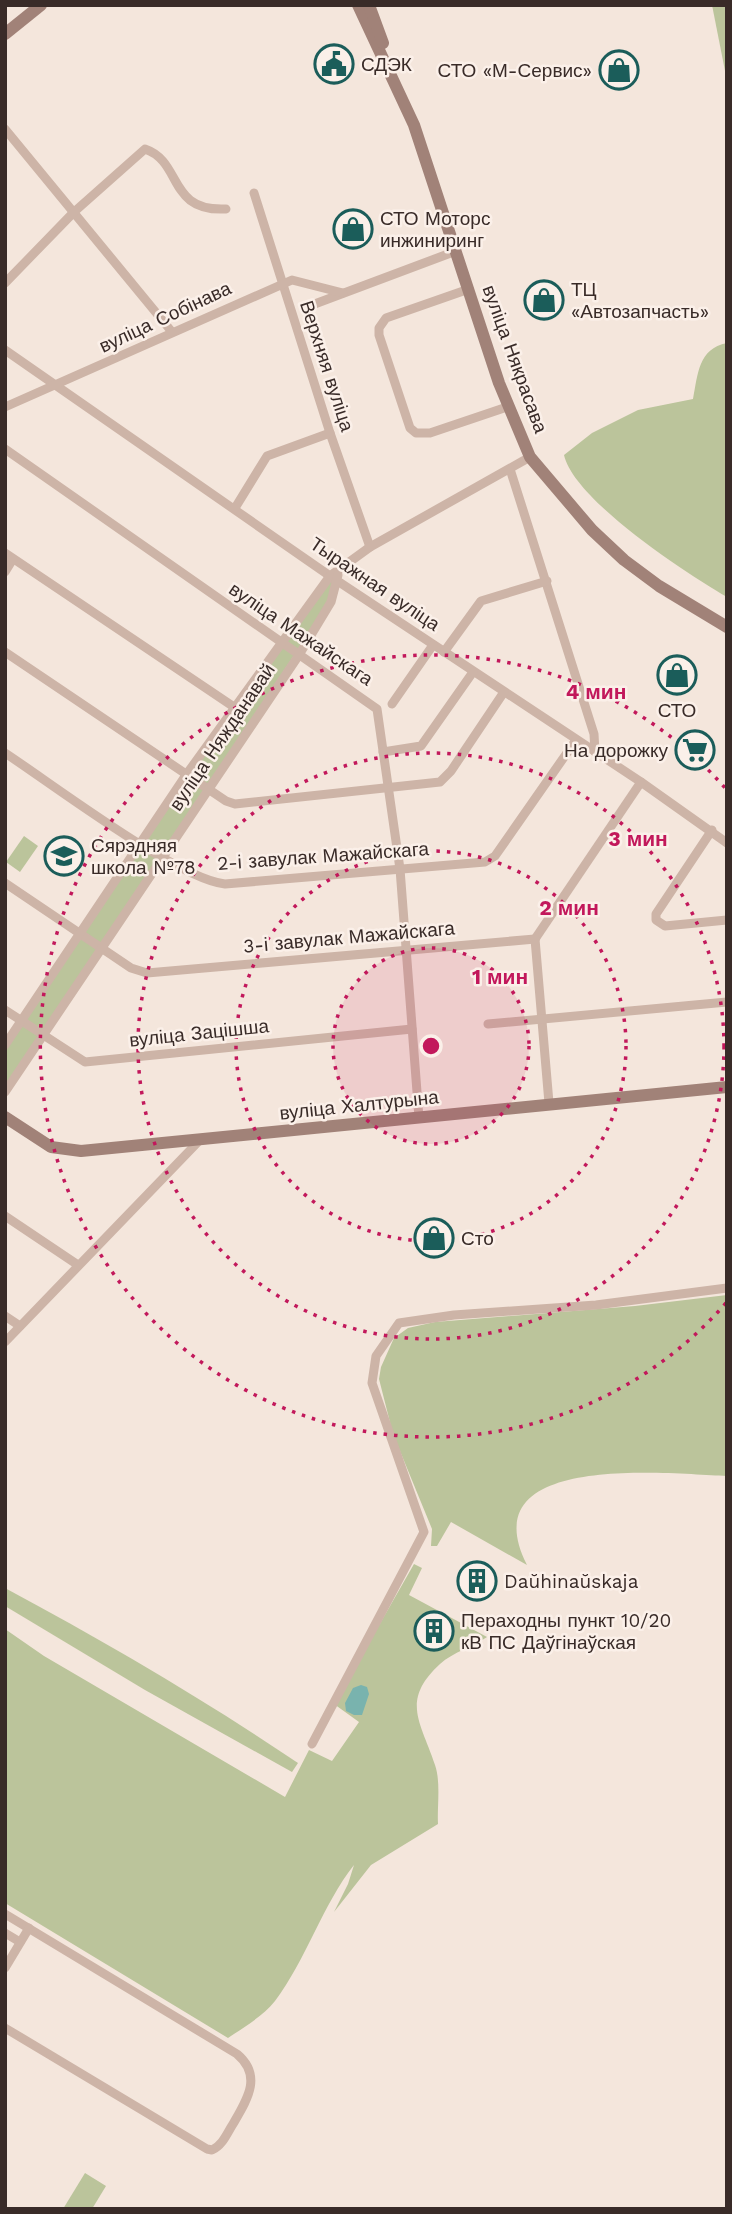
<svg xmlns="http://www.w3.org/2000/svg" width="732" height="2214" font-family="'Work Sans',sans-serif">
<rect width="100%" height="100%" fill="#f4e6dc"/>
<!-- green -->
<g fill="#bbc49b">
<path d="M712 5H727V81Z"/>
<path d="M727 343V597C687 574 574 500 564 455L592 433 638 410 693 399C698 374 698 349 727 343Z"/>
<path d="M328 579 337 584 334 595 5 1092V1045L149 830Z"/>
<path d="M24 836 38 846 20 872 6 862Z"/>
<path d="M727 1295V1476C668 1474 469 1451 527 1565L451 1522 437 1546H431L432 1529 393 1434 379 1379 381 1367 394 1338 408 1328 435 1322 635 1306Z"/>
<path d="M414 1564 422 1568 409 1595 487 1637C473 1647 453 1652 440 1664 400 1701 421 1722 435 1765 441 1782 437 1807 438 1824L371 1865 334 1912 348 1884 354 1865C323 1904 306 1960 275 2001 262 2017 244 2027 228 2038L5 1903V1629L44 1656 285 1797 309 1750 332 1761 359 1722 334 1704Z"/>
<path d="M5 1588C106 1642 203 1699 298 1763L292 1772 145 1690 5 1606Z"/>
<path d="M85 2173 106 2186 92 2209H63Z"/>
</g>
<!-- water -->
<path fill="#79b3ae" d="M361 1685 367 1687 369 1694 362 1715H354L346 1711 345 1703 353 1688Z"/>
<g fill="none" stroke-linecap="round" stroke-linejoin="round">
<!-- street -->
<g stroke="#cdb4a7" stroke-width="9">
<path d="M5 129 172 332"/>
<path d="M254 193 330 433 370 547"/>
<path d="M5 283 74 212 145 149C183 162 167 212 226 209"/>
<path d="M469 289 386 318 379 328V335L410 428 416 433H430L507 407"/>
<path d="M304 308 456 251"/>
<path d="M5 350 330 576 641 782 727 843"/>
<path d="M5 407 292 280 343 293"/>
<path d="M5 449 377 709 400 869 419 1118"/>
<path d="M510 469 594 734 595 752"/>
<path d="M235 508 267 456 330 433"/>
<path d="M5 553 234 707"/>
<path d="M5 572 13 559"/>
<path d="M5 652 226 801 235 804 440 782 451 771 504 692"/>
<path d="M444 652 481 601 547 581"/>
<path d="M392 704 433 645"/>
<path d="M383 752 421 746 473 672"/>
<path d="M5 753C51 783 177 879 225 884L485 862 495 856 576 740"/>
<path d="M712 830 656 914V920L665 926 727 920"/>
<path d="M5 883 131 968 147 973 535 939"/>
<path d="M535 939 641 782"/>
<path d="M535 939 549 1103"/>
<path d="M5 1010 85 1062 412 1029"/>
<path d="M488 1024 727 1002"/>
<path d="M5 1045 186 775 330 576 370 547 530 457"/>
<path d="M5 1092 299 655 331 602 338 575"/>
<path d="M5 1216 78 1265"/>
<path d="M5 1316 20 1326"/>
<path d="M5 1342 198 1142"/>
<path d="M312 1744 424 1532 372 1383 376 1356 399 1323 454 1315 596 1305 727 1288"/>
<path d="M5 1914 237 2054C263 2076 247 2100 233 2124 227 2133 223 2145 212 2150L207 2149 5 2028"/>
<path d="M5 1933 20 1942"/>
<path d="M5 1968 29 1928"/>
</g>
<!-- secondary -->
<g stroke="#a18278" stroke-width="12">
<path d="M358 5 414 125 499 383 530 457 592 530 624 560 659 586 727 627"/>
<path d="M369 5 383 43"/>
<path d="M5 34 41 5"/>
<path d="M5 1117 51 1147 81 1151 727 1087"/>
</g>
</g>
<!-- distance rings -->
<circle cx="431" cy="1046" r="98" fill="#c2185b" fill-opacity=".12"/>
<g fill="none" stroke="#c2185b" stroke-width="3.5" stroke-dasharray="3.5 7">
<circle cx="431" cy="1046" r="98"/>
<circle cx="431" cy="1046" r="195"/>
<circle cx="431" cy="1046" r="293"/>
<path d="M726 1303A391 391 0 1 1 726 789"/>
</g>
<!-- icons -->
<defs>
<g id="civic-ring" transform="scale(2.0125)"><circle r="9.5" fill="#fbf0e9" stroke="#1b5d5a" stroke-width="1.5"/><path d="M-.6-6.5H3V-4.5H.6V-3L4-1V1h2V6H-6V1h2V-1L-.6-3ZM-1.2 2.5V6h2.4V2.5Z" fill="#1b5d5a"/></g>
<g id="shop-ring" transform="scale(2.0125)"><circle r="9.5" fill="#fbf0e9" stroke="#1b5d5a" stroke-width="1.5"/><path d="M-5-2.5h2.3a2.7 3.5 0 0 1 5.4 0H5L5.5 6h-11ZM-1.5-2.5h3a1.5 2.3 0 0 0-3 0Z" fill="#1b5d5a"/></g>
<g id="supermarket-ring" transform="scale(2.0125)"><circle r="9.5" fill="#fbf0e9" stroke="#1b5d5a" stroke-width="1.5"/><path d="M-6-5.5h2.5l.6 2H6L4.5 2H-2.5L-4.4-4H-6ZM-1.5 3.2a1.3 1.3 0 1 0 .1 0ZM3 3.2a1.3 1.3 0 1 0 .1 0Z" fill="#1b5d5a"/></g>
<g id="school-ring" transform="scale(2.0125)"><circle r="9.5" fill="#fbf0e9" stroke="#1b5d5a" stroke-width="1.5"/><path d="M0-5L7-2L0 1L-7-2ZM-4 1L0 2.5L4 1V4Q0 6-4 4Z" fill="#1b5d5a"/></g>
<g id="building-ring" transform="scale(2.0125)"><circle r="9.5" fill="#fbf0e9" stroke="#1b5d5a" stroke-width="1.5"/><path d="M-4-6H4V6H1V3H-1V6H-4ZM-2.5-4.3h1.7v1.8h-1.7ZM.8-4.3h1.7v1.8H.8ZM-2.5-1h1.7V.8h-1.7ZM.8-1h1.7V.8H.8Z" fill="#1b5d5a"/></g>
</defs>
<g fill-rule="evenodd">
<use href="#civic-ring" x="334" y="64"/>
<use href="#shop-ring" x="619" y="70"/>
<use href="#shop-ring" x="353" y="229"/>
<use href="#shop-ring" x="544" y="300"/>
<use href="#shop-ring" x="677" y="675"/>
<use href="#supermarket-ring" x="695" y="750"/>
<use href="#school-ring" x="64" y="856"/>
<use href="#shop-ring" x="434" y="1238"/>
<use href="#building-ring" x="477" y="1581"/>
<use href="#building-ring" x="434" y="1631"/>
</g>
<g text-anchor="middle" dominant-baseline="central" stroke-width="5" stroke-linejoin="round" paint-order="stroke">
<!-- poi labels -->
<g font-size="19" fill="#392b28" stroke="#fbf0e9" text-anchor="start">
<text x="361" y="64">СДЭК</text>
<text x="592" y="70" text-anchor="end">СТО «М-Сервис»</text>
<text x="380" y="218">СТО Моторс<tspan x="380" dy="22">инжиниринг</tspan></text>
<text x="571" y="289">ТЦ<tspan x="571" dy="22">«Автозапчасть»</tspan></text>
<text x="677" y="710" text-anchor="middle">СТО</text>
<text x="668" y="750" text-anchor="end">На дорожку</text>
<text x="91" y="845">Сярэдняя<tspan x="91" dy="22">школа №78</tspan></text>
<text x="461" y="1238">Сто</text>
<text x="504" y="1581">Daŭhinaŭskaja</text>
<text x="461" y="1620">Пераходны пункт 10/20<tspan x="461" dy="22">кВ ПС Даўгінаўская</tspan></text>
</g>
<!-- street labels -->
<g font-size="19" fill="#392b28" stroke="#fbf0e9">
<text transform="translate(165 317) rotate(-25)">вуліца Собінава</text>
<text transform="translate(515 359) rotate(70)">вуліца Някрасава</text>
<text transform="translate(327 366) rotate(72)">Верхняя вуліца</text>
<text transform="translate(375 584) rotate(34)">Тыражная вуліца</text>
<text transform="translate(301 634) rotate(34)">вуліца Мажайскага</text>
<text transform="translate(222 737) rotate(-56)">вуліца Няжданавай</text>
<text transform="translate(323 856) rotate(-4)">2-і завулак Мажайскага</text>
<text transform="translate(349 937) rotate(-5)">3-і завулак Мажайскага</text>
<text transform="translate(199 1033) rotate(-6)">вуліца Зацішша</text>
<text transform="translate(359 1105) rotate(-6)">вуліца Халтурына</text>
</g>
</g>
<circle cx="431" cy="1046" r="10" fill="#c2185b" stroke="#fbf0e9" stroke-width="3.5"/>
<g font-size="21" text-anchor="middle" font-weight="bold" fill="#c2185b" stroke="#fbf0e9" stroke-width="5" stroke-linejoin="round" paint-order="stroke">
<text x="596" y="699">4 мин</text>
<text x="638" y="846">3 мин</text>
<text x="569" y="915">2 мин</text>
<text x="500" y="984">1 мин</text>
</g>
<!-- border -->
<rect width="732" height="2214" fill="none" stroke="#392b28" stroke-width="14"/>
</svg>
